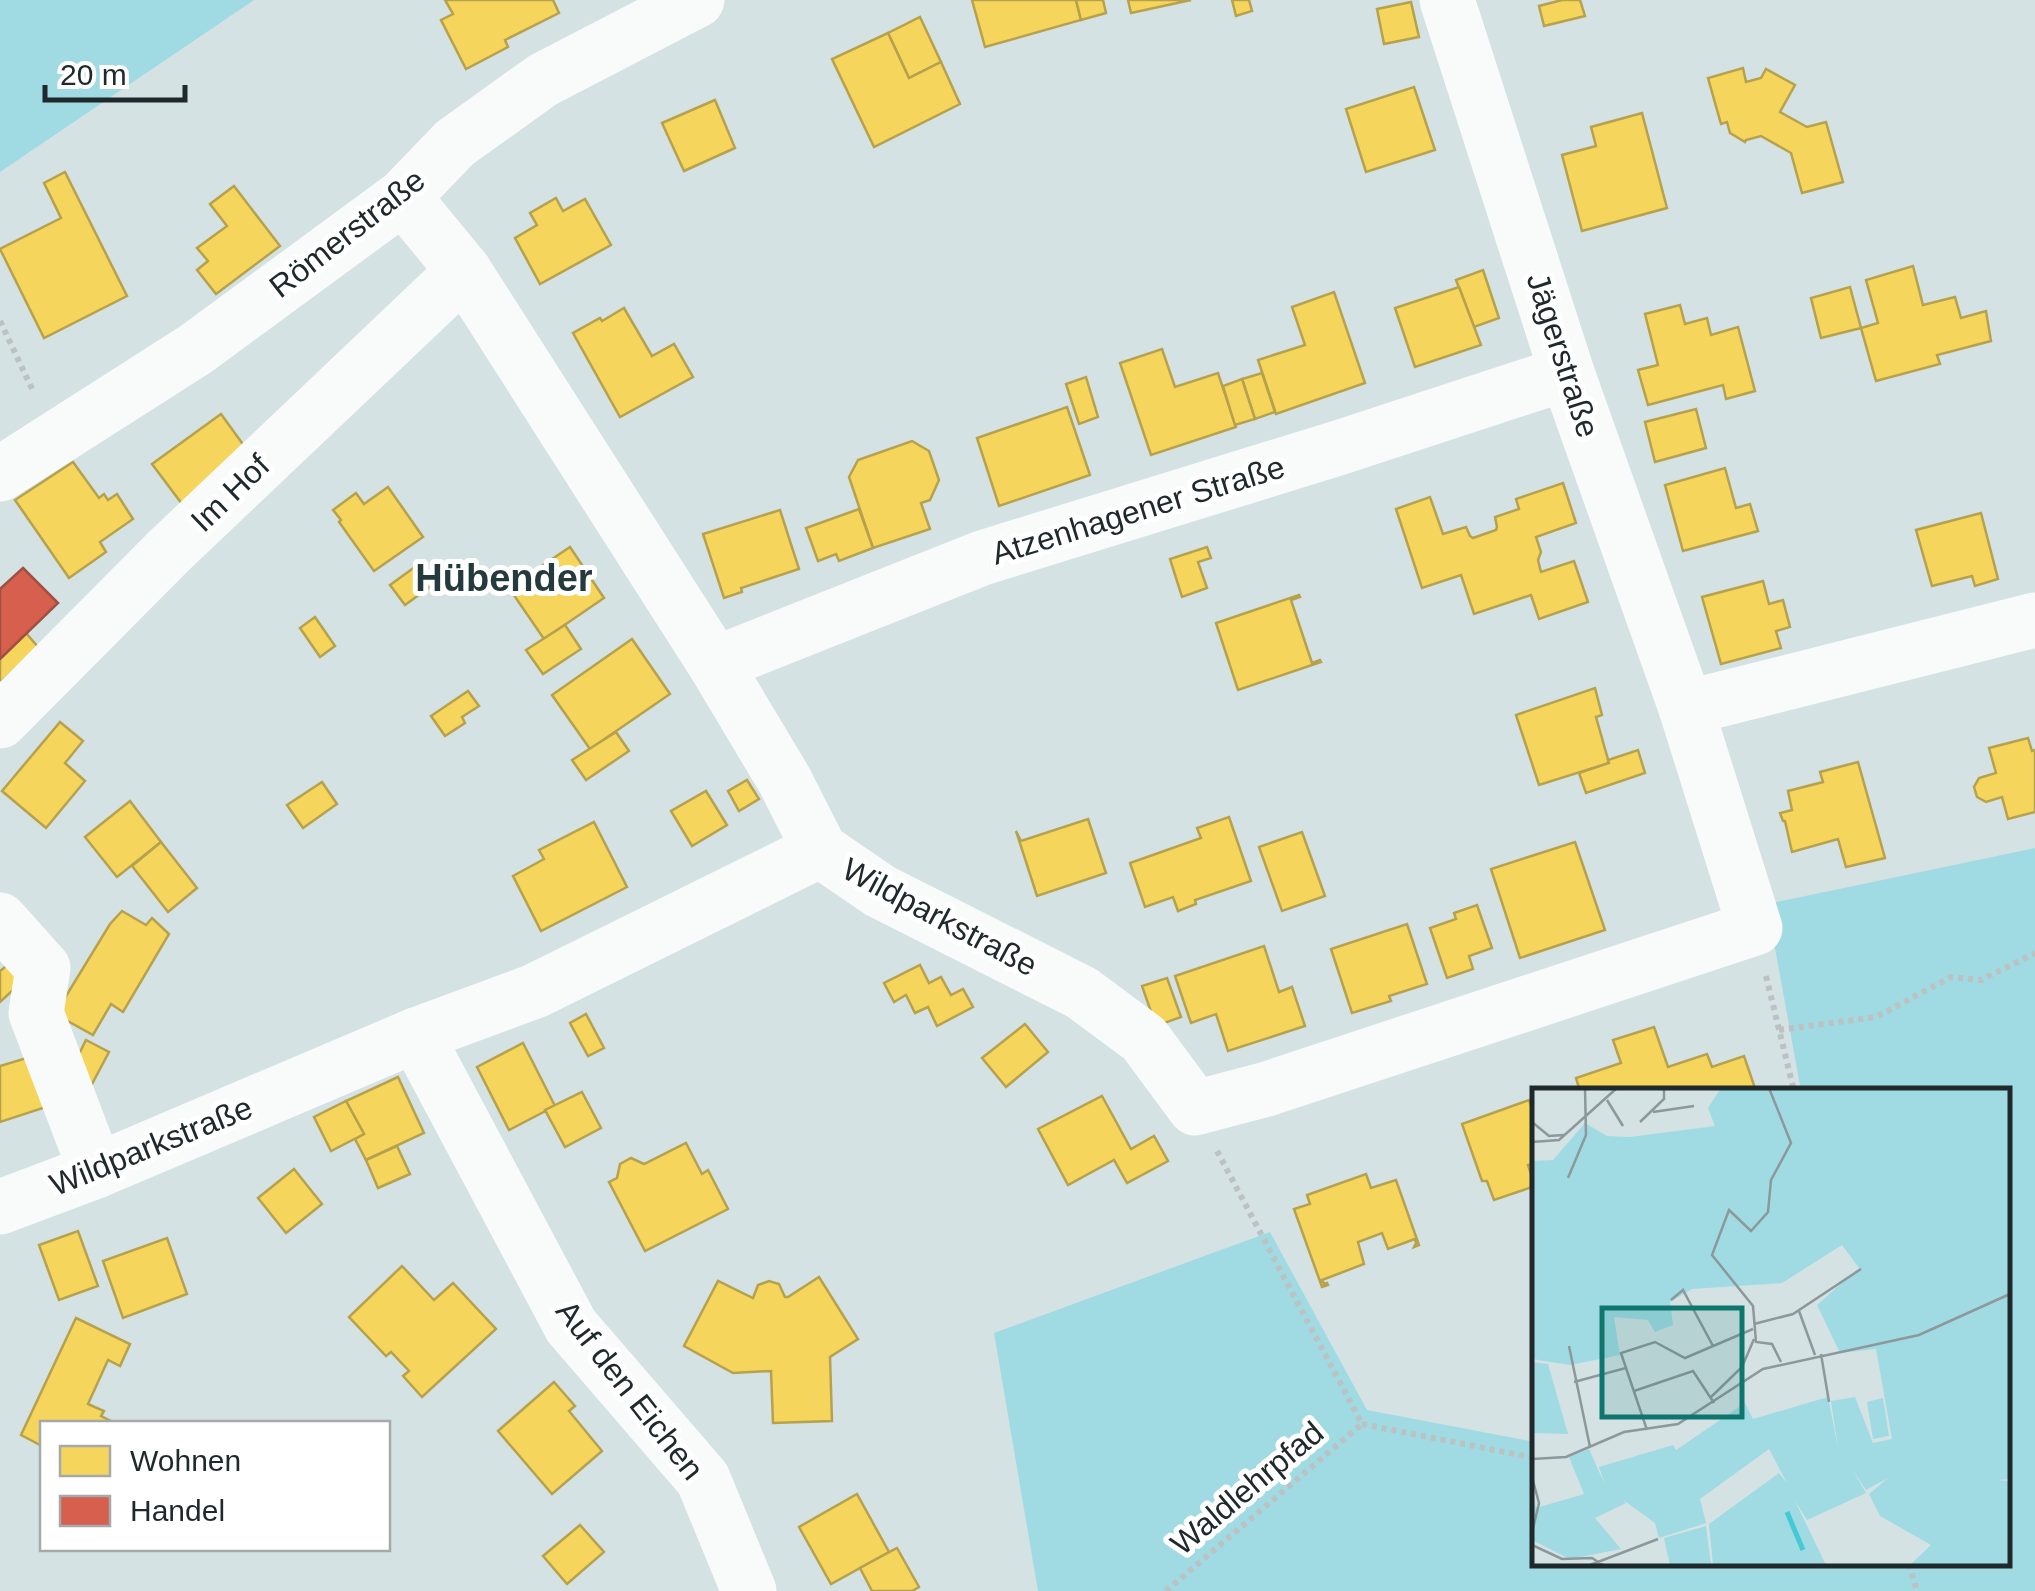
<svg xmlns="http://www.w3.org/2000/svg" width="2035" height="1591" font-family="Arial,sans-serif">
<rect width="100%" height="100%" fill="#d4e2e4"/>
<!-- green -->
<g fill="#a0dbe3">
<path d="M0 0H254L0 172Z"/>
<path d="M2035 848V1591H1038L994 1333 1270 1232 1367 1410 1535 1442V1564H2008V1091H1801L1767 904Z"/>
</g>
<!-- homes -->
<g fill="#f6d55c" stroke="#b6a14d" stroke-width="2.5">
<path d="M445 0H553L559 13 505 40 508 47 466 69 441 20 453 14Z"/>
<path d="M972 0H1076L1081 20 985 47Z"/>
<path d="M1076 0H1103L1106 13 1081 20Z"/>
<path d="M1128 0H1191L1131 13Z"/>
<path d="M1232 0H1249L1252 11 1236 16Z"/>
<path d="M1562 0H1580L1585 16 1544 26 1539 6Z"/>
<path d="M1411 2 1419 37 1384 44 1377 9Z"/>
<path d="M920 17 941 62 909 78 888 33Z"/>
<path d="M888 33 909 78 941 62 960 104 874 147 832 59Z"/>
<path d="M1743 68 1746 82 1761 78 1766 69 1795 85 1780 112 1807 127 1826 122 1843 182 1802 193 1791 153 1761 136 1746 140 1745 142 1730 133 1727 122 1721 124 1708 78Z"/>
<path d="M1414 87 1435 150 1366 172 1346 109Z"/>
<path d="M715 100 735 148 684 171 662 123Z"/>
<path d="M1642 113 1667 208 1582 231 1562 155 1596 146 1591 127Z"/>
<path d="M65 172 127 296 44 338 0 249 61 218 44 183Z"/>
<path d="M234 186 280 246 216 294 197 270 208 261 197 248 227 226 210 204Z"/>
<path d="M556 198 563 211 585 199 611 245 540 284 515 238 537 225 530 213Z"/>
<path d="M1913 266 1923 305 1955 297 1961 318 1986 311 1991 341 1937 355 1940 364 1876 381 1861 328 1878 323 1866 280Z"/>
<path d="M1483 270 1499 318 1474 327 1456 280Z"/>
<path d="M1459 287 1481 345 1415 367 1395 308Z"/>
<path d="M1850 287 1861 328 1821 338 1811 298Z"/>
<path d="M1334 292 1365 383 1276 414 1258 360 1305 345 1292 307Z"/>
<path d="M1680 305 1685 324 1707 318 1711 335 1738 327 1755 391 1726 399 1723 385 1648 405 1638 370 1658 365 1645 314Z"/>
<path d="M624 308 652 356 674 344 693 377 620 417 573 333 600 318 602 321Z"/>
<path d="M1162 349 1175 387 1218 373 1236 427 1151 455 1120 363Z"/>
<path d="M1262 373 1275 412 1255 419 1242 379Z"/>
<path d="M1086 377 1098 417 1079 424 1066 384Z"/>
<path d="M1242 379 1255 419 1235 425 1223 386Z"/>
<path d="M1067 407 1090 475 999 506 977 438Z"/>
<path d="M1696 409 1706 448 1655 462 1645 422Z"/>
<path d="M221 414 250 454 182 504 152 464Z"/>
<path d="M912 441 929 451 939 480 930 500 921 503 930 529 873 548 849 477 858 460Z"/>
<path d="M73 462 99 498 104 494 108 500 117 494 133 519 100 542 106 552 69 578 15 500Z"/>
<path d="M1725 468 1736 508 1750 504 1758 531 1683 551 1665 485Z"/>
<path d="M1563 483 1576 523 1536 537 1541 552 1538 560 1541 572 1574 561 1588 602 1539 619 1531 595 1474 614 1461 575 1422 588 1396 509 1430 497 1443 534 1466 527 1470 536 1473 538 1496 530 1497 527 1495 517 1519 509 1516 499Z"/>
<path d="M388 487 423 537 374 571 339 522 341 520 333 510 356 493 364 504Z"/>
<path d="M859 509 873 548 839 561 836 554 818 561 806 528Z"/>
<path d="M780 510 799 569 741 588 742 592 724 598 703 534Z"/>
<path d="M1981 513 1998 579 1975 586 1972 576 1932 586 1916 530Z"/>
<path d="M570 547 604 598 544 639 509 588Z"/>
<path d="M1207 547 1211 558 1198 562 1207 588 1182 597 1170 559Z"/>
<path d="M419 564 434 584 405 605 390 585Z"/>
<path d="M1763 581 1769 604 1783 600 1790 627 1776 631 1781 648 1721 664 1702 597Z"/>
<path d="M1299 595 1300 597 1291 600 1312 663 1320 660 1321 662 1238 690 1216 623Z"/>
<path d="M315 617 335 646 320 657 300 628Z"/>
<path d="M565 625 581 649 543 674 526 650Z"/>
<path d="M26 633 38 647 0 683V659Z"/>
<path d="M632 639 670 694 590 749 552 695Z"/>
<path d="M1595 688 1602 715 1596 717 1609 763 1539 785 1516 715Z"/>
<path d="M468 691 479 706 462 717 465 723 445 736 431 716Z"/>
<path d="M60 722 83 741 65 763 85 781 46 828 2 791Z"/>
<path d="M616 732 629 751 586 780 572 760Z"/>
<path d="M2028 738 2032 751 2035 750V812L2008 819 2002 797 1986 802 1977 797 1974 787 1979 778 1996 773 1989 748Z"/>
<path d="M1638 750 1645 773 1586 793 1579 773 1609 763 1608 760Z"/>
<path d="M1858 762 1885 858 1846 867 1838 839 1792 852 1785 821H1783L1780 813 1792 810 1788 791 1823 782 1820 772Z"/>
<path d="M747 780 759 799 739 811 728 791Z"/>
<path d="M322 782 337 804 303 828 287 805Z"/>
<path d="M706 791 727 825 692 846 671 811Z"/>
<path d="M130 801 161 842 117 877 85 837Z"/>
<path d="M1229 817 1251 881 1195 900 1196 904 1178 911 1173 897 1145 907 1130 863 1201 838 1197 828Z"/>
<path d="M1088 819 1106 873 1037 896 1016 831 1021 841Z"/>
<path d="M594 822 627 887 541 931 513 876 544 859 539 850Z"/>
<path d="M1302 832 1325 896 1282 911 1259 847Z"/>
<path d="M161 842 197 888 168 912 132 866Z"/>
<path d="M1575 842 1605 930 1520 958 1491 869Z"/>
<path d="M1477 905 1492 948 1469 956 1473 969 1447 978 1430 928 1456 919 1454 913Z"/>
<path d="M122 911 146 925 152 918 169 934 123 1012 111 1004 93 1035 55 1014 110 924Z"/>
<path d="M1407 924 1427 984 1389 996 1391 1001 1352 1013 1331 949Z"/>
<path d="M1264 946 1279 992 1292 987 1305 1026 1228 1051 1216 1014 1191 1023 1175 976Z"/>
<path d="M11 962 26 978 0 1002V971Z"/>
<path d="M920 965 929 983 941 977 951 995 963 989 973 1007 937 1026 928 1007 915 1013 906 995 894 1002 884 983Z"/>
<path d="M1167 978 1181 1017 1156 1026 1142 986Z"/>
<path d="M586 1014 604 1048 588 1056 570 1023Z"/>
<path d="M1025 1024 1048 1052 1006 1087 982 1058Z"/>
<path d="M1654 1027 1668 1067 1707 1054 1712 1067 1744 1056 1756 1091H1580L1576 1078 1621 1063 1613 1040Z"/>
<path d="M86 1040 109 1052 92 1084 70 1072Z"/>
<path d="M523 1043 555 1106 509 1130 477 1067Z"/>
<path d="M30 1057 46 1107 0 1122V1066Z"/>
<path d="M398 1077 424 1133 366 1160 355 1139 364 1134 346 1101Z"/>
<path d="M582 1092 601 1128 565 1147 545 1110Z"/>
<path d="M1102 1096 1131 1149 1154 1136 1168 1161 1127 1183 1114 1160 1068 1185 1038 1129Z"/>
<path d="M1529 1100 1535 1116V1163L1528 1165 1535 1186 1494 1200 1487 1181H1482L1462 1124Z"/>
<path d="M346 1101 364 1134 331 1151 314 1117Z"/>
<path d="M686 1143 702 1174 708 1170 728 1209 645 1251 609 1182 617 1178 620 1164 631 1158 644 1164Z"/>
<path d="M397 1146 410 1174 378 1188 366 1160Z"/>
<path d="M294 1169 322 1204 286 1233 258 1198Z"/>
<path d="M1366 1174 1371 1188 1396 1180 1419 1245 1414 1247 1416 1243 1415 1239 1388 1249 1382 1233 1358 1242 1364 1264 1322 1280 1324 1284 1327 1283 1328 1285 1322 1287 1294 1209 1310 1204 1307 1195Z"/>
<path d="M78 1231 98 1286 59 1300 39 1245Z"/>
<path d="M167 1238 187 1294 123 1318 103 1261Z"/>
<path d="M402 1266 434 1300 453 1283 496 1329 422 1397 403 1376 409 1371 391 1352 386 1356 349 1317Z"/>
<path d="M819 1277 858 1339 830 1357 832 1421 773 1423 771 1371 733 1373 684 1346 718 1281 753 1298 758 1285 769 1281 779 1284 785 1297H788Z"/>
<path d="M76 1318 130 1344 120 1366 108 1360 88 1404 104 1411 101 1416 117 1424H42V1446L21 1435Z"/>
<path d="M554 1382 575 1406 569 1411 602 1451 552 1494 498 1431Z"/>
<path d="M857 1494 889 1552 831 1584 799 1527Z"/>
<path d="M580 1525 604 1552 567 1584 543 1556Z"/>
<path d="M897 1548 919 1587 912 1591H872L860 1568Z"/>
</g>
<!-- shops -->
<path fill="#d6604d" stroke="#9f5043" stroke-width="2.5" d="M23 568 58 603 0 659V589Z"/>
<g fill="none" stroke-linecap="round" stroke-linejoin="round">
<!-- path -->
<g stroke="#bcc1c1" stroke-width="6" stroke-dasharray="5 5" stroke-linecap="butt">
<path d="M0 321 34 393"/>
<path d="M1766 976 1794 1091"/>
<path d="M1779 1030 1876 1017 1951 977 1981 980 2035 953"/>
<path d="M1217 1151 1362 1424"/>
<path d="M1362 1424 1535 1458"/>
<path d="M1909 1564 1917 1591"/>
<path d="M1166 1591 1362 1424"/>
</g>
<!-- street -->
<g stroke="#f9fbfb" stroke-width="55">
<path d="M1447 0 1567 373 1686 708"/>
<path d="M403 197 464 271 715 664 982 558 1338 448 1567 373"/>
<path d="M0 474 196 349 403 197 455 143 543 80 697 0"/>
<path d="M715 664 785 781 820 850"/>
<path d="M0 721 169 551 464 271"/>
<path d="M0 920 43 968 36 1013 96 1171"/>
<path d="M416 1035 571 1326 703 1479 749 1591"/>
<path d="M0 1207 96 1171 416 1035 535 991 820 850 880 891 1082 993 1144 1039 1195 1108 1267 1089 1755 928 1686 708 2035 620"/>
</g>
</g>
<g text-anchor="middle" dominant-baseline="central" stroke-width="10" stroke-linejoin="round" paint-order="stroke">
<!-- street labels -->
<g font-size="32" fill="#1f292b" stroke="#fff">
<text transform="translate(347 233) rotate(-38)">Römerstraße</text>
<text transform="translate(1563 355) rotate(72)">Jägerstraße</text>
<text transform="translate(230 493) rotate(-44)">Im Hof</text>
<text transform="translate(1138 510) rotate(-17)">Atzenhagener Straße</text>
<text transform="translate(940 917) rotate(28)">Wildparkstraße</text>
<text transform="translate(151 1146) rotate(-22)">Wildparkstraße</text>
<text transform="translate(630 1390) rotate(52)">Auf den Eichen</text>
<text transform="translate(1247 1488) rotate(-40)">Waldlehrpfad</text>
</g>
<!-- quarter labels -->
<g font-size="38" font-weight="bold" fill="#243a3d" stroke="#fff">
<text x="504" y="578">Hübender</text>
</g>
</g>
<!-- overview -->
<g transform="translate(1532 1088)">
<rect width="478" height="478" fill="#d4e2e4"/>
<path d="M189 0H477L478 391 466 392 477 393V477H378L399 457 348 428 337 406 356 390 334 402 320 381 334 405 275 432 263 413 294 477H181L177 436 247 385 255 395 237 361 168 411 174 435 127 450 123 435 90 411 94 415 63 430 89 461 38 471 0 452V396L4 420 52 406 37 369 57 361 73 397 67 379 141 357 144 362 213 315 221 331 296 309 306 360 299 313 323 309 341 355 360 351 344 261 308 265 285 217 327 180 310 157 250 195 160 201 138 214 141 237 123 244 116 232 82 229 88 267 38 277 0 271V73L21 72 53 35 75 48 98 49 183 38 176 20ZM0 274 16 276 36 346 0 345ZM351 310 357 348 341 351 335 314ZM174 438 179 477H138L132 450Z" fill="#a0dbe3"/>
<path fill="none" stroke="#44c9d5" stroke-width="5" d="M255 424 271 462"/>
<path fill="none" stroke="#8c989a" stroke-width="2.5" d="M237 0 259 55 239 92 236 124 219 143 197 122 180 167 221 218 224 254 240 256 249 274M75 12 91 38M121 24 162 18M0 34 17 48 32 47M108 34 132 11V0M0 54 27 52 85 0M36 90 54 47 53 0M139 212 151 202 181 258M267 223 283 267M222 236 261 226 329 181M37 258 58 359M289 266 297 314M94 280 115 342M42 294 94 280 89 265 123 254 153 270 221 241M102 303 161 283 182 315M178 310 210 279 222 251M0 371 34 369 92 344 146 336 231 281 387 247 478 206M0 389 7 415 0 445M0 457 30 471 60 470 71 477M58 477 126 451"/>
<path fill="#0f766e" fill-opacity="0.15" stroke="#0f766e" stroke-width="5" d="M70 220H210V329H70Z"/>
<rect width="478" height="478" fill="none" stroke="#1f292b" stroke-width="5"/>
</g>
<!-- legend -->
<rect x="40" y="1421" width="350" height="130" fill="#ffffff" stroke="#a5a9aa" stroke-width="2.5"/>
<rect x="60" y="1446" width="50" height="30" fill="#f6d55c" stroke="#a5a9aa" stroke-width="2.5"/>
<text x="130" y="1471" font-size="30" fill="#1f292b">Wohnen</text>
<rect x="60" y="1496" width="50" height="30" fill="#d6604d" stroke="#a5a9aa" stroke-width="2.5"/>
<text x="130" y="1521" font-size="30" fill="#1f292b">Handel</text>
<!-- scale -->
<path d="M45 85v15h140v-15" fill="none" stroke="#1f292b" stroke-width="5"/>
<text x="60" y="85" font-size="30" fill="#1f292b" stroke="#ffffff" stroke-width="8" paint-order="stroke">20 m</text>
</svg>
